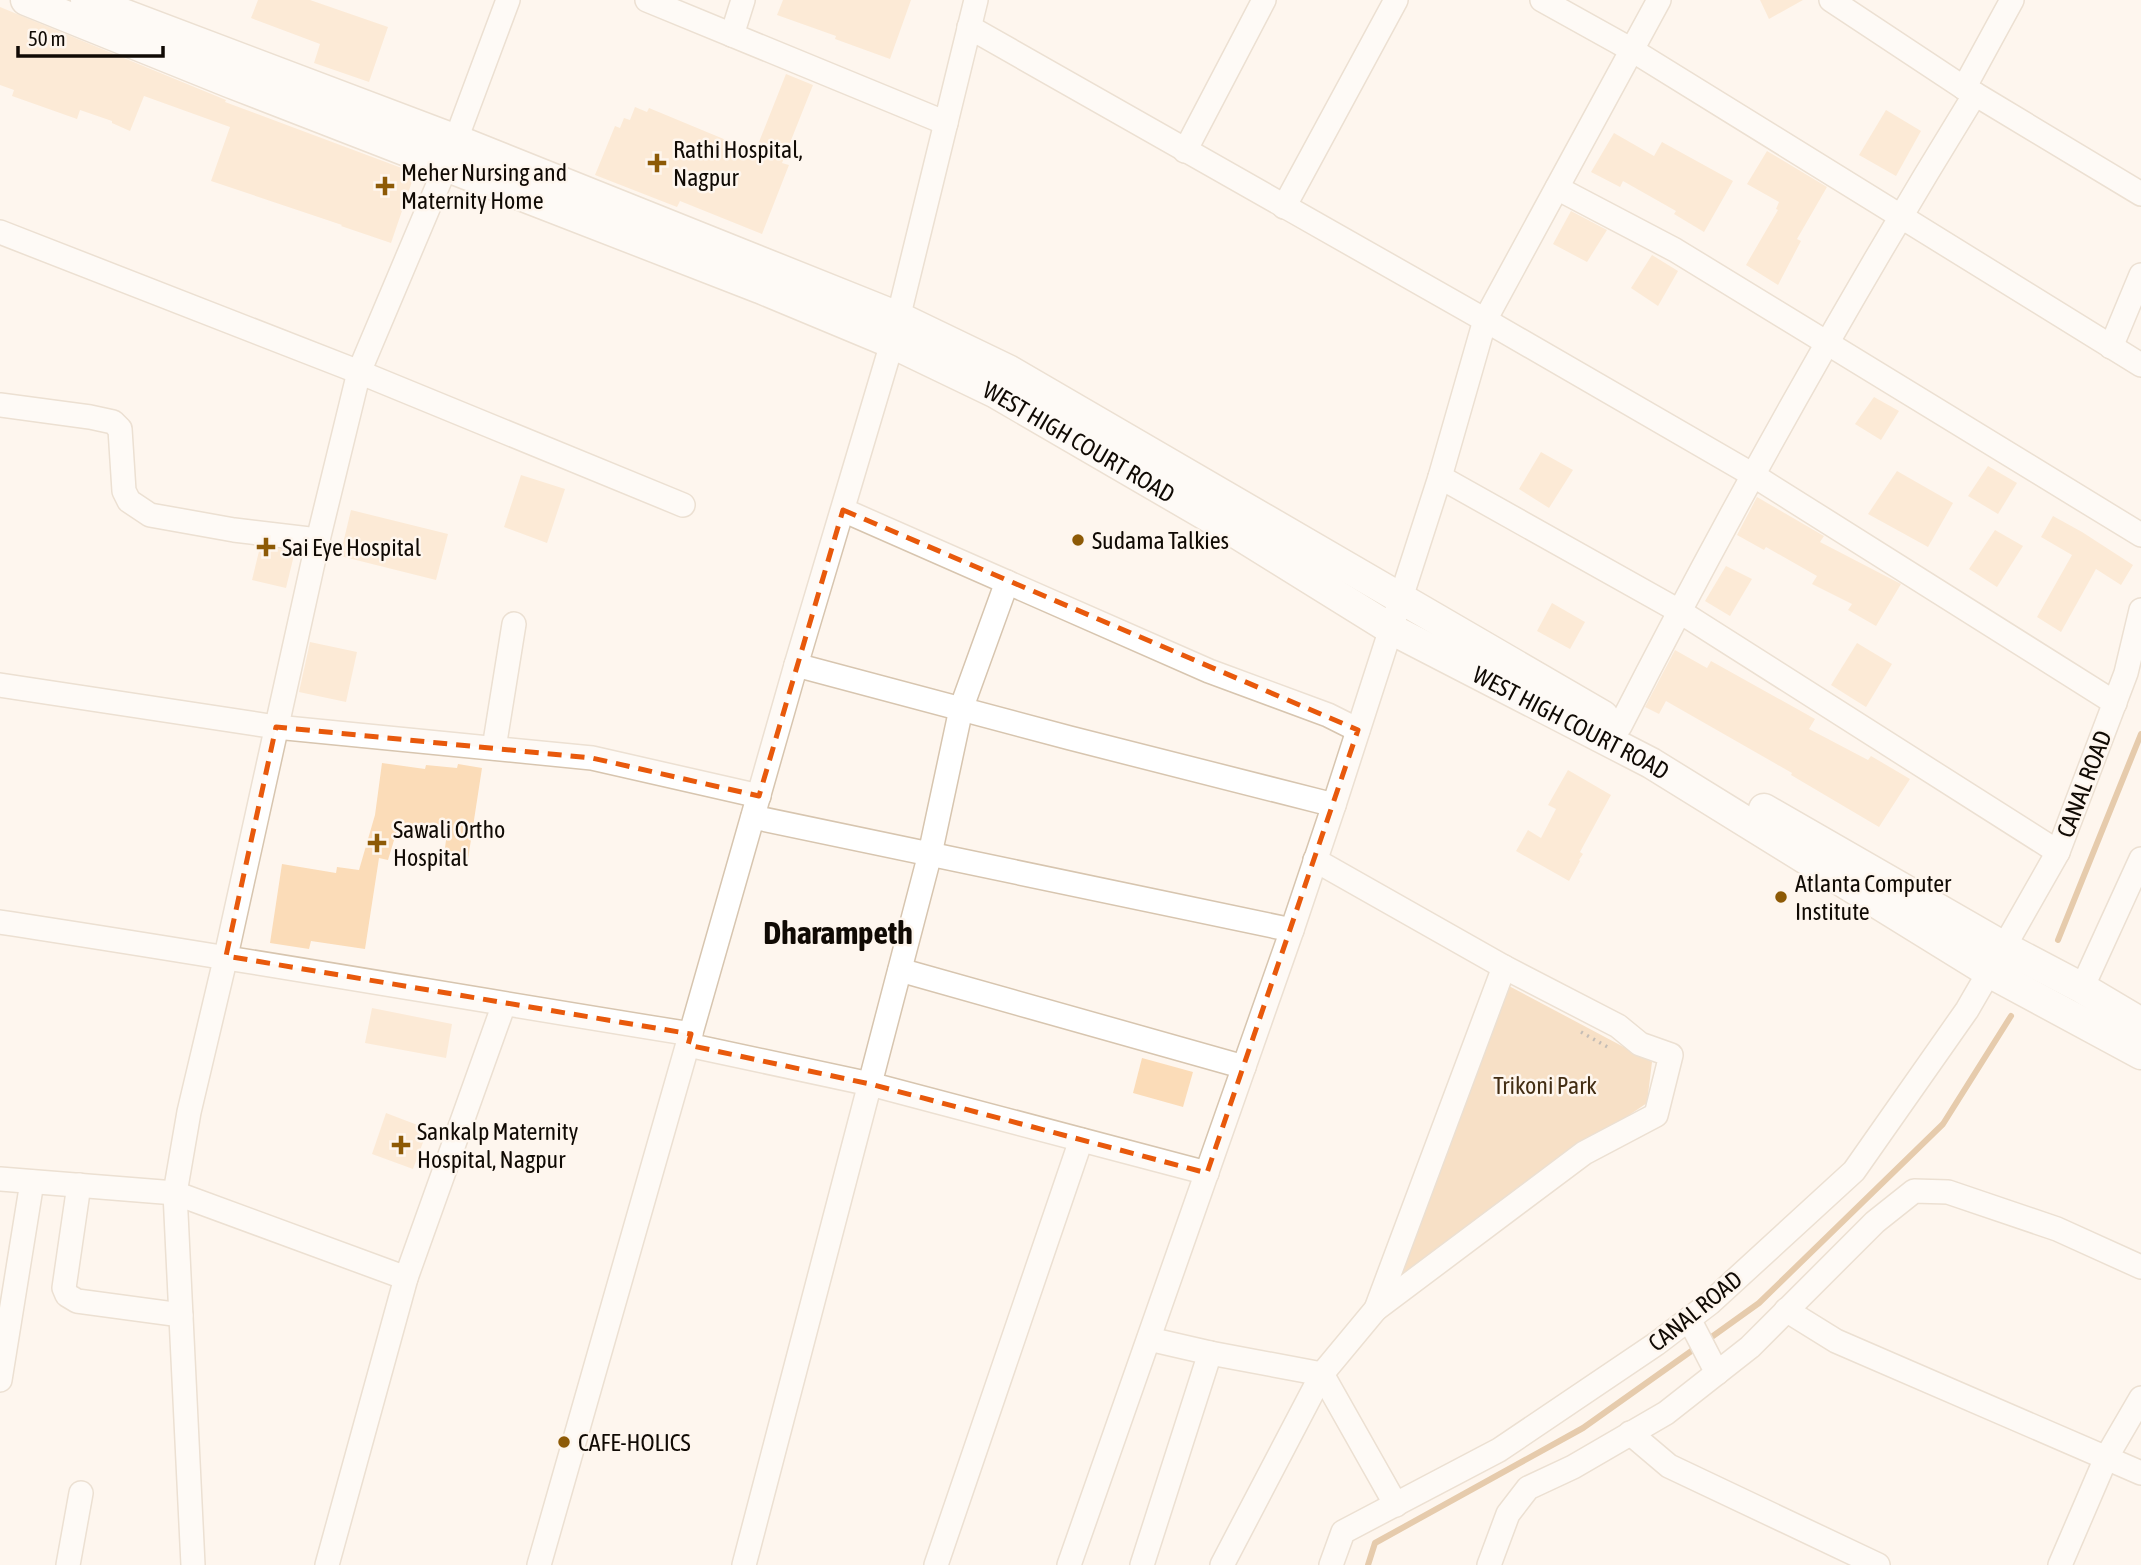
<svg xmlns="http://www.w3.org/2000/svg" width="2141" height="1565" font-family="'Asap Condensed',sans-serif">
<rect width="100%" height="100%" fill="#fef6ee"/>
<!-- green -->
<path fill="#f0c694" d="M1509 986 1652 1062 1647 1103 1567 1157 1383 1290Z"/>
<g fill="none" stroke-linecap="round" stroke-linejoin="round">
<!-- stream -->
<g stroke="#c9985c" stroke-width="6">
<path d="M2058 940 2141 734"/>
<path d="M1706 1341 1759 1303 1943 1124 2011 1016"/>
<path d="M1368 1565 1375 1543 1583 1428 1697 1347"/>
</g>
</g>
<!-- building -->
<g fill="#fbdcb8">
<path d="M258 0H310L388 27 369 82 314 63 320 44 251 18Z"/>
<path d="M783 0H911L890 59 835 39 836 36 777 15Z"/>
<path d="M1760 0H1803L1769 19Z"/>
<path d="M0 7 226 100 225 102 415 173 391 243 341 226 342 225 211 181 230 127 144 96 130 131 112 123V121L80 110 77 119 12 96 14 90 0 85Z"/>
<path d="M786 74 813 85 782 163 789 165 762 234 680 201 677 207 595 175 615 126 620 128 624 118 630 120 635 107 647 112 649 108 755 152Z"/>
<path d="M1886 110 1921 131 1896 176 1859 155Z"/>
<path d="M1614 133 1654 156 1662 142 1733 181 1704 232 1674 214 1676 211 1623 181 1620 187 1591 172Z"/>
<path d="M1767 151 1827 187 1797 239 1801 241 1778 285 1746 265 1778 210 1776 209 1779 202 1747 184Z"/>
<path d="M1571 211 1607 230 1587 262 1553 244Z"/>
<path d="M1652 255 1678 271 1658 306 1631 288Z"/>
<path d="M1874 397 1899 411 1881 440 1855 424Z"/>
<path d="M1541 452 1573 470 1549 508 1519 489Z"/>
<path d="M1988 466 2017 483 1998 514 1968 496Z"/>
<path d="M1897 471 1953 503 1928 547 1868 514Z"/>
<path d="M521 475 565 489 547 543 504 527Z"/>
<path d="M1757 497 1824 536 1820 542 1901 584 1876 626 1848 610 1852 604 1812 584 1817 576 1766 547 1764 550 1737 535Z"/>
<path d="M351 510 448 534 436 580 340 556Z"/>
<path d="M2053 516 2082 532 2133 565 2121 585 2096 569 2061 632 2037 617 2072 555 2041 537Z"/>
<path d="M1995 530 2023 546 1997 587 1969 569Z"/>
<path d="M260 547 295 551 286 588 252 580Z"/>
<path d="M1726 566 1752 579 1730 616 1705 601Z"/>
<path d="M1552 603 1585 622 1570 649 1537 631Z"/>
<path d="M310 642 357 652 346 702 299 692Z"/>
<path d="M1857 643 1892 664 1866 707 1831 685Z"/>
<path d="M1675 650 1707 668 1711 661 1815 719 1809 729 1868 760 1871 756 1910 779 1879 827 1791 775 1792 773 1666 701 1659 714 1645 707Z"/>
<path d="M382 763 425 769 426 765 457 768 458 764 482 768 468 859 444 855 447 833 398 827 388 860 379 858 365 949 311 941 309 949 270 943 282 864 336 873 337 867 359 870 375 815Z"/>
<path d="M1568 770 1611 795 1580 852 1583 854 1579 860 1580 861 1569 881 1516 851 1528 830 1541 838 1556 809 1548 805Z"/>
<path d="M372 1008 452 1024 446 1058 365 1043Z"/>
<path d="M1142 1058 1193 1072 1183 1107 1133 1093Z"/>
<path d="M386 1113 428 1129 413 1169 372 1154Z"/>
</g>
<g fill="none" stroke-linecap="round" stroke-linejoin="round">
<!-- minor casing -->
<g stroke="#d7c5af" stroke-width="26">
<g id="minor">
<path d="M647 0 946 123"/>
<path d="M1542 0 1632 50 2141 365"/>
<path d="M1831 0 1964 88"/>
<path d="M969 27 1485 320 1753 475 2115 703"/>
<path d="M732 35 743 0"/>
<path d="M1975 94 2141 194"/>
<path d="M1185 151 1264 0"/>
<path d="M1557 188 1675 250 2141 535"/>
<path d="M1284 207 1396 0"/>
<path d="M0 232 359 372 683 505"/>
<path d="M2111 347 2141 275"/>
<path d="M0 405 90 417 113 422 120 429 124 491 129 501 150 515 234 530 318 540"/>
<path d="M1440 477 1679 611 2058 852"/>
<path d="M843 510 1209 671 1328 715 1358 730"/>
<path d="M796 665 1070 738 1334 805"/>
<path d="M0 685 276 727 592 758 759 796"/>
<path d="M1620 726C1730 511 1848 300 1975 94L1964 88 2012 0"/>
<path d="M494 748 514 624"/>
<path d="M753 817 1292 930"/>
<path d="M1315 860 1504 967 1618 1026 1640 1044 1671 1055 1656 1115 1584 1153 1376 1309"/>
<path d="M0 922C231 957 460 997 691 1034"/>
<path d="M2004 947 2058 852 2126 673 2141 610"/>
<path d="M900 970 1244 1067"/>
<path d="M2082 988 2141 859"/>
<path d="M688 1045 870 1084 1207 1173"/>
<path d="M0 1179 175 1193 406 1278"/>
<path d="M79 1185 64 1288 67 1295 77 1301 181 1315"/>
<path d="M1786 1310 1836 1341 2141 1473"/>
<path d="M1689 1319 1717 1373"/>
<path d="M1149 1339 1210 1353"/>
<path d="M0 1380 32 1182"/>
<path d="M1630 1433 1669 1466 1878 1565"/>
<path d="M68 1565 81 1493"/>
<path d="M193 1565 175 1193 189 1112 226 956 318 540 359 372 446 166 508 0"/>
<path d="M327 1565 406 1278 504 1004"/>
<path d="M539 1565 796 665 892 343 976 0"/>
<path d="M744 1565 930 854 961 709 1007 582"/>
<path d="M936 1565 1081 1140"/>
<path d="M1069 1565 1292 930 1334 805 1440 477 1485 320 1659 0"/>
<path d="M1142 1565 1210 1353 1322 1374 1396 1505"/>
<path d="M1222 1565 1322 1374 1376 1309 1504 967"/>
<path d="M1331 1565 1343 1532 1499 1450 1656 1344 1710 1303 1854 1171 1967 1010 1989 972"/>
<path d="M1489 1565 1508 1514 1528 1488 1573 1467 1666 1413 1750 1347 1875 1222 1914 1191 1948 1192 2057 1229 2141 1267"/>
<path d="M2060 1565 2106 1458 2141 1398"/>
</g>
</g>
<!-- major casing -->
<g stroke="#d7c5af" stroke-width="33">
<g id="major">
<path id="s1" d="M26 0 229 82 760 288 892 343 996 393 1230 529 1391 629 1651 763 1989 972 2141 1054"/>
<path d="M86 0 456 140 898 317 1008 370 1603 716"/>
<path d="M1764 809 2004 947 2082 988 2141 1023"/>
</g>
</g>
<!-- path -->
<path stroke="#7e7770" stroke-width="3.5" stroke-dasharray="2 5" stroke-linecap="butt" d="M1581 1032 1611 1049"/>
<!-- minor -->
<use href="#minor" stroke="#fff" stroke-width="23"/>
<!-- major -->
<use href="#major" stroke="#fff" stroke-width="30"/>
</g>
<!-- marked area -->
<path d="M0 0H2141V1565H0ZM843 510 1358 730 1207 1173 870 1084 688 1045 691 1034 226 956 276 727 592 758 759 796Z" fill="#fef6ee" fill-opacity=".55" fill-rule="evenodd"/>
<path fill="none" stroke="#e8590c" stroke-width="5" stroke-dasharray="14 9" stroke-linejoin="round" d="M843 510 1358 730 1207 1173 870 1084 688 1045 691 1034 226 956 276 727 592 758 759 796Z"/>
<!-- markers -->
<g fill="#8d5a06" stroke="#fef6ee" stroke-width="2.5">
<path d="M653.5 152.5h7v7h7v7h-7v7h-7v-7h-7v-7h7z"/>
<path d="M381.5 175.5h7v7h7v7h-7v7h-7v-7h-7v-7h7z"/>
<circle cx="1078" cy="540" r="7"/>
<path d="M262.5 536.5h7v7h7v7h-7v7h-7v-7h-7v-7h7z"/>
<path d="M373.5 832.5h7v7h7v7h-7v7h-7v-7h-7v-7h7z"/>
<circle cx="1781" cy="897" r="7"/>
<path d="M397.5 1134.5h7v7h7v7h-7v7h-7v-7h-7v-7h7z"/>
<circle cx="564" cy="1442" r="7"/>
</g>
<g text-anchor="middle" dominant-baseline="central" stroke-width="5" stroke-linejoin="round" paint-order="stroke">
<!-- poi labels -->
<g font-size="24" fill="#100a04" stroke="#fef6ee" text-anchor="start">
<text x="673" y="149">Rathi Hospital,<tspan x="673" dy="28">Nagpur</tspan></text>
<text x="401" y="172">Meher Nursing and<tspan x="401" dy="28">Maternity Home</tspan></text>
<text x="1092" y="540">Sudama Talkies</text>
<text x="282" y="547">Sai Eye Hospital</text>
<text x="393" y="829">Sawali Ortho<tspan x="393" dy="28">Hospital</tspan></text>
<text x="1795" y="883">Atlanta Computer<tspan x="1795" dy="28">Institute</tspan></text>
<text x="417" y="1131">Sankalp Maternity<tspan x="417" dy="28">Hospital, Nagpur</tspan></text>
<text x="578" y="1442">CAFE-HOLICS</text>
</g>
<!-- street labels -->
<g font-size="24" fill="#100a04" stroke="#fef6ee">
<text stroke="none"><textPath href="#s1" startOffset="1143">WEST HIGH COURT ROAD</textPath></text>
<text stroke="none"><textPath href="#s1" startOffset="1710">WEST HIGH COURT ROAD</textPath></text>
<text transform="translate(2084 784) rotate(-69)">CANAL ROAD</text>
<text transform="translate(1695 1311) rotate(-39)">CANAL ROAD</text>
</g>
<!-- park labels -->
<g font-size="24" fill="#432e14" stroke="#fef6ee">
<text x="1545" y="1085">Trikoni Park</text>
</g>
<!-- district labels -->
<g font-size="32" font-weight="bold" fill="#100a04" stroke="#fef6ee">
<text x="838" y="932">Dharampeth</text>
</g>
</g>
<!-- scale -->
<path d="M18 46v10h145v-10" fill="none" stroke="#100a04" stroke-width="3.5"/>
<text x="28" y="46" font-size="21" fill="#100a04" stroke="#fef6ee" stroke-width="5" paint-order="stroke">50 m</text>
</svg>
